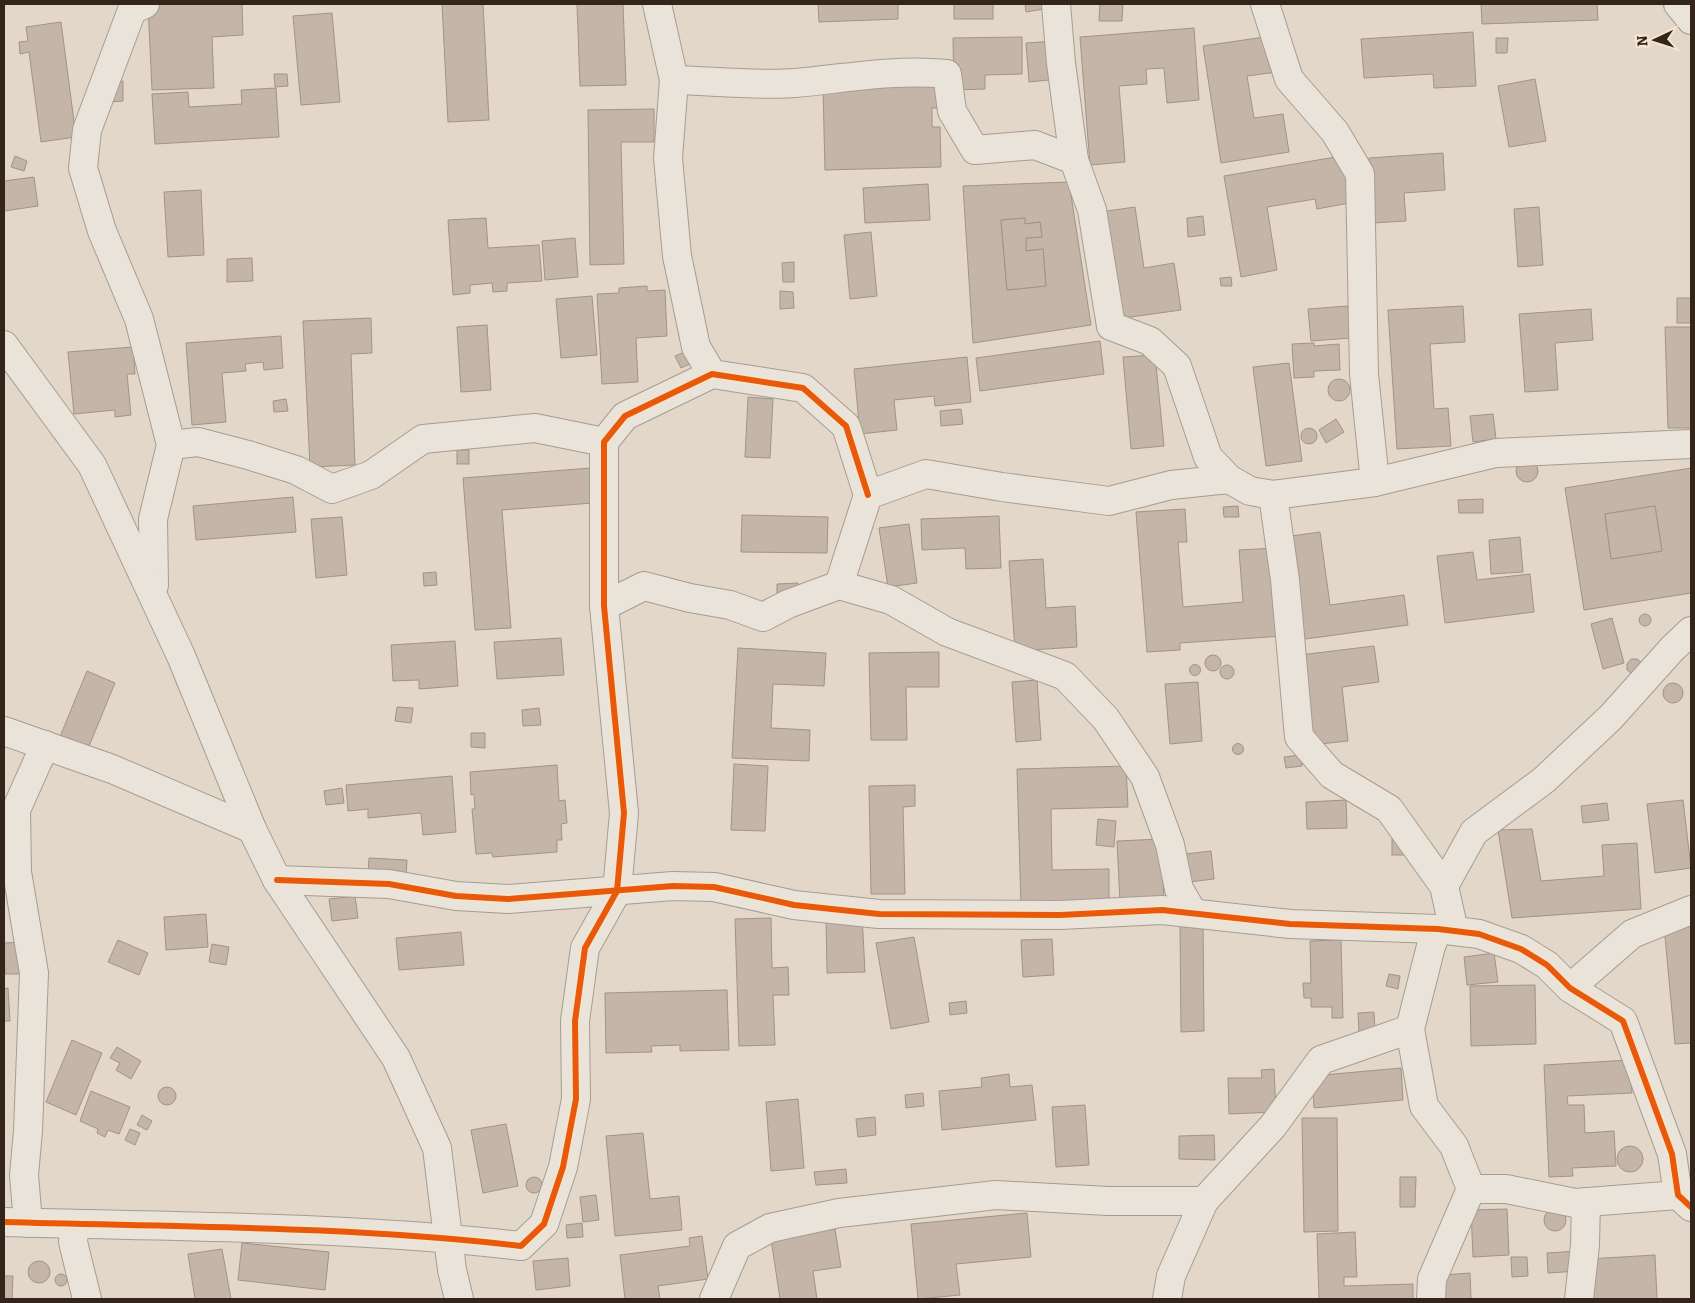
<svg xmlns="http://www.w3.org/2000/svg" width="1695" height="1303" font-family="Bitter,serif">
<rect width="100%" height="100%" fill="#e2d7c8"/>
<!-- building -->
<g fill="#c5b5a9" stroke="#a19388" fill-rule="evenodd">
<path d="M180 4H242L243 35 212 37 214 88 152 90 148 5Z"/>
<path d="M442 4H483L489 120 448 122Z"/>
<path d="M577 4H623L626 85 580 86Z"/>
<path d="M818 4H898V19L819 22Z"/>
<rect x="954" y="4" width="39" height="15"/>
<path d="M1025 4H1043L1044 9 1026 12Z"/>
<path d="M1100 4H1123L1122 21H1099Z"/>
<path d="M1481 4H1597L1598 20 1482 24Z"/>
<path d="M332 13 340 102 301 105 293 16Z"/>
<path d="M61 22 76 137 41 142 29 52 20 54 19 42 28 41 26 27Z"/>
<path d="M1194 28 1199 100 1167 103 1164 68 1146 69 1147 84 1119 86 1125 162 1090 165 1080 37Z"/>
<path d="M1473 32 1476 86 1434 88 1433 74 1364 78 1361 39Z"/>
<path d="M1271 36 1277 72 1247 76 1254 118 1283 114 1289 152 1221 163 1203 46Z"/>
<path d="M1022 37V74L985 75V89L954 90 953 38Z"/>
<path d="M1496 38H1508L1507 53H1496Z"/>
<path d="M1056 41 1059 79 1029 82 1026 43Z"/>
<path d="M274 74H287L288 86 275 87Z"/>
<path d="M938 79 939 108H932V127H940L941 167 825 170 823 89Z"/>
<path d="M1535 79 1546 141 1509 147 1498 86Z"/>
<path d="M110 81H123V101L110 102Z"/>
<path d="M276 88 279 137 155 144 152 94 188 92 189 107 242 104 241 90Z"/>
<path d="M654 109V142H621L624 264 590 265 588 110Z"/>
<path d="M1443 153 1445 190 1404 193 1406 221 1373 223 1369 158Z"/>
<path d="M1347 155 1355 202 1317 209 1315 199 1267 207 1277 270 1241 277 1224 176Z"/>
<path d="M15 156 27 161 24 171 11 167Z"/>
<path d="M34 177 38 206 4 211V181Z"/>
<path d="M1069 182 1091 325 973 343 963 186ZM1025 218V224L1040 222 1042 237 1026 238V251L1043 249 1046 286 1007 290 1001 220Z"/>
<path d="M928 184 930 220 865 223 863 188Z"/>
<path d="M201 190 204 255 168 257 164 192Z"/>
<path d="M1135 207 1144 268 1174 263 1181 310 1116 319 1100 212Z"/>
<path d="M1539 207 1543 265 1518 267 1514 209Z"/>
<path d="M1203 216 1205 235 1188 237 1187 218Z"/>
<path d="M486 218 488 248 539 245 542 281 507 283V291L493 292 492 283 470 285V293L453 295 448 220Z"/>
<path d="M1025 218V224L1040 222 1042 237 1026 238V251L1043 249 1046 286 1007 290 1001 220Z"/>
<path d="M871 232 877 296 850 299 844 235Z"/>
<path d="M575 238 578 277 545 280 542 241Z"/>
<path d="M252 258 253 281 227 282V259Z"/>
<path d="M794 262V282H783L782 263Z"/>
<path d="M1231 277 1232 286H1221L1220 278Z"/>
<path d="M647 286V291L665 290 667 336 636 338 638 382 602 384 597 294 619 293V288Z"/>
<path d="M780 291 793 292 794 308 780 309Z"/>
<path d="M592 296 597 355 561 358 556 299Z"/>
<rect x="1677" y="298" width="14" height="25"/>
<path d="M1348 306 1351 338 1311 341 1308 309Z"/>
<path d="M1463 306 1465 342 1430 344 1434 409 1448 408 1451 446 1397 449 1388 310Z"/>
<path d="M1591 309 1593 340 1555 343 1558 390 1525 392 1519 314Z"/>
<path d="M371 318 372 353 351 354 355 465 310 467 303 321Z"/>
<path d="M487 325 491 390 461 392 457 327Z"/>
<path d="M1665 327H1691V428H1668Z"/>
<path d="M281 336 283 368 264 370 263 362 245 364 246 371 222 373 226 422 192 425 186 343Z"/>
<path d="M1100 341 1104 374 980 391 976 358Z"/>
<path d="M1314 343V346L1339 344 1340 370 1314 371V377L1294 378 1292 344Z"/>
<path d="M133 347 135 374H127L131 415 115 417V410L74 414 68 352Z"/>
<path d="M687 351 692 363 681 368 675 356Z"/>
<path d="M1155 355 1164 446 1131 449 1123 357Z"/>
<path d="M967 357 971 402 935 406 934 396 894 400 897 430 860 434 854 369Z"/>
<path d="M1289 363 1302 461 1266 466 1253 367Z"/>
<circle cx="1339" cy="390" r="11"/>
<path d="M748 397 773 399 770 458 745 457Z"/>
<path d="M286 399 288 411 274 412 273 401Z"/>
<path d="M961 409 963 424 941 426 940 411Z"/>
<path d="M1493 414 1496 439 1473 442 1470 416Z"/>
<path d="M1336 419 1344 432 1326 443 1319 430Z"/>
<circle cx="1309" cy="436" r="8"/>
<rect x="457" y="450" width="12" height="14"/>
<circle cx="1527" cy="471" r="11"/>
<path d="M591 468 593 503 502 510 511 628 475 630 463 478Z"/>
<path d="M1691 468V593L1584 610 1565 488ZM1655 506 1662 551 1611 559 1605 514Z"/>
<path d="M293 497 296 532 196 540 193 506Z"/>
<path d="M1483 499V513H1459L1458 500Z"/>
<path d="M1238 506 1239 517H1224L1223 507Z"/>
<path d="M1655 506 1662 551 1611 559 1605 514Z"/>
<path d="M1185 509 1187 542H1178L1183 607 1243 602 1239 550 1276 548 1283 636 1180 643V650L1147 652 1136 512Z"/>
<path d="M742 515 828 517 827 553 741 552Z"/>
<path d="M999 516 1001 568 966 569 965 548 922 550 921 519Z"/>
<path d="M342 517 347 575 316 578 311 519Z"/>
<path d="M909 524 917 583 888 587 879 528Z"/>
<path d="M1320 532 1330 605 1404 595 1408 625 1298 640 1284 537Z"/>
<path d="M1520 537 1523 572 1491 574 1489 540Z"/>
<path d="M1473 552 1477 580 1530 574 1534 612 1445 623 1437 556Z"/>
<path d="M1043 559 1046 608 1075 606 1077 647 1015 651 1009 561Z"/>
<path d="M436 572 437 585 424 586 423 573Z"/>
<path d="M798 583 799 596H777V584Z"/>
<circle cx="1645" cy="620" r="6"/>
<path d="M1612 618 1624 663 1603 669 1591 624Z"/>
<path d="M561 638 564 675 497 679 494 642Z"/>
<path d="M455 641 458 686 419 689V680L393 681 391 645Z"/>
<path d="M1374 646 1379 682 1342 687 1348 741 1311 745 1300 655Z"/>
<path d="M738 648 826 653 824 686 773 684 771 728 810 730 809 761 732 758Z"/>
<path d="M939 652V687H906L907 740H871L869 653Z"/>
<circle cx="1213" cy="663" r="8"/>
<path d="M1631 659H1637L1642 663 1632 674 1627 670V664Z"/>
<circle cx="1195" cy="670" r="5.5"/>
<circle cx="1227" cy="672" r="7"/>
<path d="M87 671 115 683 87 751 59 739Z"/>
<path d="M1037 680 1041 740 1016 742 1012 682Z"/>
<path d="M1198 682 1202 741 1170 744 1165 684Z"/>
<circle cx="1673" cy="693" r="10"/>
<path d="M397 707 413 708 411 723 395 721Z"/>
<path d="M539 708 541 725 523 726 522 710Z"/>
<path d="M471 733H485V748L471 747Z"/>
<circle cx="1238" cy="749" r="5.5"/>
<path d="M1301 755 1302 766 1286 768 1284 757Z"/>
<path d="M734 764 768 766 765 831 731 830Z"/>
<path d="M557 765 559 801 565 800 567 823 561 824 562 840H557V852L493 857 492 853 476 854 472 809H475L474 794 471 795 470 772Z"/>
<path d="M1126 766 1128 807 1051 809 1052 870 1109 869V904L1021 906 1017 769Z"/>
<path d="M452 776 456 832 423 835 421 813 368 818V809L348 811 346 785Z"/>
<path d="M915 785V806L903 807 905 894H871L869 786Z"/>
<path d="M342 788 344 803 326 805 324 791Z"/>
<path d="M1346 800 1347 828 1307 829 1306 802Z"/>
<path d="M1683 800 1691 868 1655 873 1647 804Z"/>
<path d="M1607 803 1609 820 1583 823 1581 806Z"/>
<path d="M1098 819 1116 821 1114 847 1096 845Z"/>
<path d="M1532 829 1541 881 1604 876 1602 845 1637 843 1641 909 1512 918 1498 830Z"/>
<path d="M1161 839 1164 900 1120 902 1117 841Z"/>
<rect x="1392" y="839" width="16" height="16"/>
<path d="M1211 851 1214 879 1180 883 1177 855Z"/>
<path d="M369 858 407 860 406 878 368 875Z"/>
<path d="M355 896 358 918 332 921 329 899Z"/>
<path d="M206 914 208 947 166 950 164 917Z"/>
<path d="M862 915 865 972 827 973 826 916Z"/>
<path d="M771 918 772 968 788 967 789 995H773L775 1045 739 1046 735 919Z"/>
<path d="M1180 923H1203L1204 1031 1181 1032Z"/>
<path d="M1691 923V1043L1675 1044 1664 926Z"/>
<path d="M461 932 464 965 399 970 396 938Z"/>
<path d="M914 937 929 1022 891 1029 876 943Z"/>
<path d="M1052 939 1054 975 1023 977 1021 940Z"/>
<path d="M118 940 148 953 139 975 108 962Z"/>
<path d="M1341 940 1343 1018H1332V1007H1311V998H1304L1303 983H1311L1310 941Z"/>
<path d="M23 942 24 974H5L4 943Z"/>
<path d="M212 944 229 947 226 965 209 962Z"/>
<path d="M1494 953 1498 982 1467 985 1464 957Z"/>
<path d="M1389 974 1400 976 1398 989 1386 986Z"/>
<path d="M1535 985 1536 1044 1471 1046 1470 986Z"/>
<path d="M8 988 10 1021H4V989Z"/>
<path d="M727 990 729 1050 680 1051V1045L651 1046 652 1052 606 1053 605 993Z"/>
<path d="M966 1001 967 1013 950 1015 949 1003Z"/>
<path d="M1374 1012 1375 1031 1359 1032 1358 1013Z"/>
<path d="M72 1040 102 1053 76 1115 46 1102Z"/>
<path d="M117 1047 141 1061 131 1079 116 1070 120 1063 110 1058Z"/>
<path d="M1630 1060 1632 1093 1567 1096 1568 1105H1584L1585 1133 1614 1131 1616 1166 1572 1168 1573 1176 1549 1177 1544 1065Z"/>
<path d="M1401 1068 1403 1100 1314 1108 1312 1076Z"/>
<path d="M1274 1069 1276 1112 1229 1114 1228 1078H1262L1261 1070Z"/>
<path d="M1009 1074 1010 1087 1032 1085 1036 1120 942 1130 939 1091 982 1087 981 1078Z"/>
<circle cx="167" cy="1096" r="9"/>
<path d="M91 1091 130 1107 119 1134 108 1130 105 1137 97 1133 98 1129 80 1121Z"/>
<path d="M923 1093 924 1106 906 1108 905 1095Z"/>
<path d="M798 1099 804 1168 771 1171 766 1102Z"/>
<path d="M1085 1105 1089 1165 1056 1167 1052 1107Z"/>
<path d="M142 1115 152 1121 147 1130 137 1125Z"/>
<path d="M875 1117 876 1135 858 1137 856 1119Z"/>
<path d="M1302 1118H1337L1338 1231 1304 1232Z"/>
<path d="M506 1124 518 1186 483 1193 471 1130Z"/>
<path d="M130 1129 140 1133 135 1145 125 1140Z"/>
<path d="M643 1133 650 1199 679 1196 682 1230 615 1236 606 1136Z"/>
<path d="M1214 1135 1215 1160 1179 1159V1136Z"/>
<circle cx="1630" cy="1159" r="13"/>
<path d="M846 1169 847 1183 816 1185 814 1172Z"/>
<path d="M1400 1177H1416L1415 1207H1400Z"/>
<circle cx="534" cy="1185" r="8"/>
<path d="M596 1195 599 1220 583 1222 580 1197Z"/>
<path d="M1507 1209 1509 1255 1473 1257 1471 1210Z"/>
<circle cx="1555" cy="1220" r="11"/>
<path d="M1027 1213 1031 1257 956 1264 960 1295 918 1299 911 1224Z"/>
<path d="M582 1223 583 1237 567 1238 566 1225Z"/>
<path d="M835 1229 841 1267 813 1271 817 1299H780L771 1239Z"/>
<path d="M1355 1232 1357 1277H1344V1286L1413 1284V1299H1319L1317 1234Z"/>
<path d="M702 1236 708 1279 658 1286 660 1299H625L620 1255 690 1246 689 1238Z"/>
<path d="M242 1243 329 1252 325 1290 238 1280Z"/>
<path d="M222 1249 231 1299H195L188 1254Z"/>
<path d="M1577 1251 1579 1271 1548 1273 1547 1253Z"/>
<path d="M1655 1255 1657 1299H1590L1588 1259Z"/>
<path d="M1511 1257H1527L1528 1276 1512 1277Z"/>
<path d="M568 1258 570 1286 536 1290 533 1261Z"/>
<circle cx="39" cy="1272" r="11"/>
<path d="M1470 1273 1471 1299H1445L1443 1275Z"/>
<circle cx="61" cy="1280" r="6"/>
<path d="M4 1276H13L12 1299H4Z"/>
</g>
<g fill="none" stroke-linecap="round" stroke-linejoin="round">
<!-- street casing -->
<g stroke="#a69c92" stroke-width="30">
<g id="street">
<path d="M145 4 132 10 87 130 83 168 102 231 139 319 171 445 153 519 154 585 151 587"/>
<path d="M657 4 674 80C712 81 759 86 796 83 848 78 895 69 947 74L952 111 975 150 1035 145 1074 160 1092 210 1111 326 1150 341 1177 366 1208 457 1229 479 1250 491 1273 495 1375 482 1496 453 1691 444"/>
<path d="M1056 4 1061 63 1074 160"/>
<path d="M1265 4 1289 79 1335 132 1360 174 1364 374 1375 482"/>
<path d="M1678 4 1691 20"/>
<path d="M674 80 668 158 677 256 696 347 712 374"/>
<path d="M4 345 92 465 181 656 252 829 277 880 396 1058 437 1148 452 1270 459 1299"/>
<path d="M171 445 198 442 248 455 296 470 332 489 371 475 423 439 535 428 604 442"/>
<path d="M1273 495 1285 580 1299 737 1332 775 1389 809 1444 886 1454 931"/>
<path d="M839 585 868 495 926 474 1002 487 1109 501 1171 485 1229 479"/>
<path d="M604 606 644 586 690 598 730 605 763 617 788 604 839 585 891 600 947 632 1065 676 1106 719 1145 777 1170 845 1179 889 1193 913"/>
<path d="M4 731 112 769 252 829"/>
<path d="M277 880 389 884 456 896 508 899 673 886 714 887 794 905 879 914 1060 915 1162 910 1290 924 1438 929 1479 934 1521 949 1547 965 1570 988 1623 1021 1672 1154 1678 1195 1691 1207"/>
<path d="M1444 886 1474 832 1544 780 1611 717 1672 649 1691 631"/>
<path d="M1570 988 1632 934 1691 910"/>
<path d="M1471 1189H1506L1575 1203 1678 1195"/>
<path d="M4 1222C176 1227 350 1226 521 1246L544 1224 563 1167 576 1099 575 1021 585 948 617 891 624 813 604 606V442L625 416 712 374 803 388 846 426 868 495"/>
<path d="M28 1223 24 1175 28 1131 34 973 17 872 16 810 45 745"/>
<path d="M75 1224 73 1242 87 1299"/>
<path d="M714 1299 737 1246 770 1228 839 1213 996 1195 1108 1201H1204L1273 1126 1321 1060 1410 1029"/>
<path d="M1167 1299 1171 1276 1204 1201"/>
<path d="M1431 1299 1432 1279 1471 1189 1454 1146 1424 1106 1410 1029 1431 946 1438 929"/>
<path d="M1579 1299 1585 1245 1586 1202"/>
</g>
</g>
<!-- street -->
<use href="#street" stroke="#eae3da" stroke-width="28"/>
<!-- cycleway casing -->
<g stroke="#f4e5cd" stroke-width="9">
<g id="cycleway">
<path d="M277 880 389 884 456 896 508 899 673 886 714 887 794 905 879 914 1060 915 1162 910 1290 924 1438 929 1479 934 1521 949 1547 965 1570 988 1623 1021 1672 1154 1678 1195 1691 1207"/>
<path d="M4 1222C176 1227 350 1226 521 1246L544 1224 563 1167 576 1099 575 1021 585 948 617 891 624 813 604 606V442L625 416 712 374 803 388 846 426 868 495"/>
</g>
</g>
<!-- cycleway -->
<use href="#cycleway" stroke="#e8590c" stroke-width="6"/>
</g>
<!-- border -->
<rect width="1695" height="1303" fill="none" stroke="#33251c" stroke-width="10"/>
<!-- north arrow -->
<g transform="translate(1655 40) rotate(266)" stroke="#f4e5cd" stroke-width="4" paint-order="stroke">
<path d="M0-4L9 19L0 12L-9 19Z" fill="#33251c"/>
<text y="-8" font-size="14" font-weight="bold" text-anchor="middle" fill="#33251c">N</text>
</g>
</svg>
